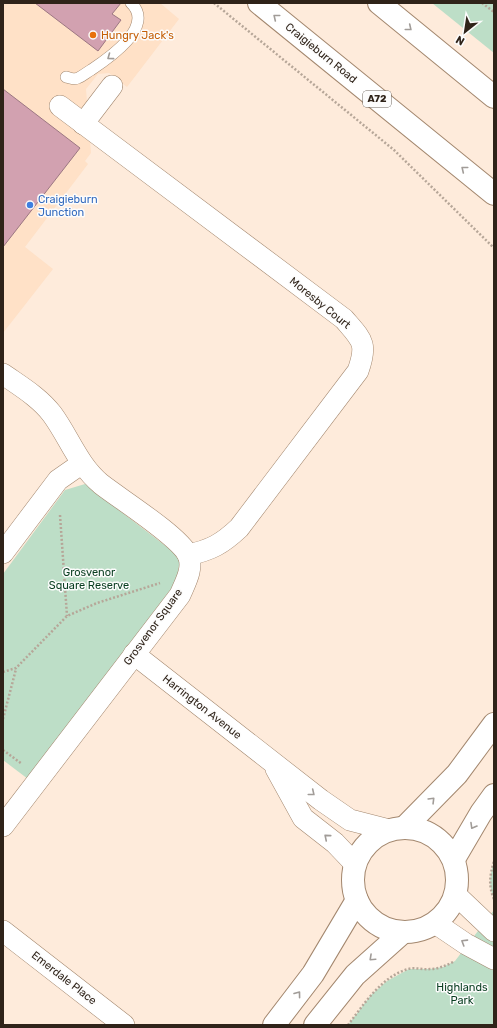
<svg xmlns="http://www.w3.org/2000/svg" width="497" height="1028" font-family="Rubik,sans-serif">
<rect width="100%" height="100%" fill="#feebdb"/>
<!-- built -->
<path fill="#ffe1c7" d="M3 3H160L179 19 127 87 109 73 98 74 86 89 91 153 85 161 88 164 25 247 53 269 3 333Z"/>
<!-- green -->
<g fill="#bddec7">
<path d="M432 3H494V53Z"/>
<path d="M85 484 180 557 177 581 28 779 3 760V574L65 490Z"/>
<path d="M494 861V899C488 885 490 875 494 861Z"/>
<path d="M494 910V1025H348L371 995 387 981 409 969H430L443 967 455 961Z"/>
</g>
<!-- building -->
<g fill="#d2a1b0" stroke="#9c7782">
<path d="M35 3H121L112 14 121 20 98 51Z"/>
<path d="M3 89 80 148 3 247Z"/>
</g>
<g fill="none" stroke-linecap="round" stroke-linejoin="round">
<!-- lane casing -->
<g stroke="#a3876e" stroke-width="12">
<path id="lane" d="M66 77C71 78 74 80 78 78 83 76 87 72 91 70 109 58 156 26 131 3"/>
</g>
<!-- street casing -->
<g stroke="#a3876e" stroke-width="22">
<g id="street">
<path d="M60 106 344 319C362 340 368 343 358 371L239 528C222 544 211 550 188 555"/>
<path d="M83 124 112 86"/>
<path d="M3 374C20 386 39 397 52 414 69 437 78 465 101 484 120 499 179 536 188 555 194 568 185 583 180 595L3 826"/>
<path d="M3 553 58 480 81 464"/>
<path d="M134 654 321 800 350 820 389 830"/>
<path d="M276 769 303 818 335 843 355 864"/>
<path d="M456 895 494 931"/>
<path d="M435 923 466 944 494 959"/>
<path d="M3 931 124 1025"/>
</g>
</g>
<!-- secondary casing -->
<g stroke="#a3876e" stroke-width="24">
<g id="secondary">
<path d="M405 827 457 774 494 724"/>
<circle cx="405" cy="880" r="52"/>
<path d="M454 859 481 813 494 795"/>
<path d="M274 1025 313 974 357 900"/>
<path d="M315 1025 355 975 402 933"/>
</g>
</g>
<!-- primary casing -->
<g stroke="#a3876e" stroke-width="24">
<g id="primary">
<path d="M259 3 494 194"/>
<path d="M379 3 494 97"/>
</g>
</g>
<!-- path -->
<g stroke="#b6a698" stroke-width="2.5" stroke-dasharray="2 2" stroke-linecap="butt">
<path d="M214 3 394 150 494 248"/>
<path d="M482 3 494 12"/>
<path d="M60 515 67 616"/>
<path d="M3 672 16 668 67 616 97 603 160 583"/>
<path d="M3 719 16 669"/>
<path d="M3 750 22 764"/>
<path d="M494 899C488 885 490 875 494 861"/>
<path d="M348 1025C364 1004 381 977 408 969 415 967 423 970 430 969 438 969 445 966 453 962"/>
</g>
<!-- lane -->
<use href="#lane" stroke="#fff" stroke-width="11"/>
<!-- street -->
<use href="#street" stroke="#fff" stroke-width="21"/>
<!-- secondary -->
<use href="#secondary" stroke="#fff" stroke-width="22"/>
<!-- primary -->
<use href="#primary" stroke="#fff" stroke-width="22"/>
</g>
<!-- one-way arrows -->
<defs><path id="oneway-chevron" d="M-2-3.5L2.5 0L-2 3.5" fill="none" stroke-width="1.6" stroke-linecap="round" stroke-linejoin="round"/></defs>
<g stroke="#a19c98">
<use href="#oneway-chevron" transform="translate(276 17) rotate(-141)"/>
<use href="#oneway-chevron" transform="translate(409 28) rotate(39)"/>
<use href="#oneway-chevron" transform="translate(110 57) rotate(144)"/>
<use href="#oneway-chevron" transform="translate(464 169) rotate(-141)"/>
<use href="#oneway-chevron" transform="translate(312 793) rotate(39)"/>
<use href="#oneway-chevron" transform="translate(432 800) rotate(-45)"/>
<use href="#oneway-chevron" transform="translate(473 826) rotate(120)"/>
<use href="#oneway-chevron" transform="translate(327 837) rotate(-140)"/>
<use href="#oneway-chevron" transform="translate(464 942) rotate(-148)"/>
<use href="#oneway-chevron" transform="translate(372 958) rotate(137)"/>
<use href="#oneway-chevron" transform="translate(298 994) rotate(-53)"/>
</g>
<!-- markers -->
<circle fill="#e8710a" stroke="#fcfcfc" stroke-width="1.5" cx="93" cy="35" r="4"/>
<circle fill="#3f7fe0" stroke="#fcfcfc" stroke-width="1.5" cx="30" cy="205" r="4"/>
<g text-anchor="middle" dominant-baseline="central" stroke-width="3" stroke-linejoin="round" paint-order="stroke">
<!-- shield labels -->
<rect fill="#fcfcfc" stroke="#6c645d" stroke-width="1" x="363" y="91" width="28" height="16" rx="3"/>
<g font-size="10" font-weight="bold" fill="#2f2319">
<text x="377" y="99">A72</text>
</g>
<!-- food labels -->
<g font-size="11" fill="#c56008" stroke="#fcfcfc" text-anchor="start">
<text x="101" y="35">Hungry Jack's</text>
</g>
<!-- street labels -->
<g font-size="11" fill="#2f2319" stroke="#fcfcfc">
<text transform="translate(321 53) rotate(39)">Craigieburn Road</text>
<text transform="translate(320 303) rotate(39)">Moresby Court</text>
<text transform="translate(153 627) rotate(-54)">Grosvenor Square</text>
<text transform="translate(202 707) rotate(38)">Harrington Avenue</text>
<text transform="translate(64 978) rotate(38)">Emerdale Place</text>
</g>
<!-- shop labels -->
<g font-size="11" fill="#366cbe" stroke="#fcfcfc" text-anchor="start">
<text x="38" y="199">Craigieburn<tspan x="38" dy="13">Junction</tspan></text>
</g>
<!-- park labels -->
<g font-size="11" fill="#093e21" stroke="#fcfcfc">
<text x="89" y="572">Grosvenor<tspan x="89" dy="13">Square Reserve</tspan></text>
<text x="462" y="987">Highlands<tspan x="462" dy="13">Park</tspan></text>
</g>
</g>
<!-- border -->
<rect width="497" height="1028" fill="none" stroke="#2f2319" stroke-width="8"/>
<!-- north arrow -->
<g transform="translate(465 32) rotate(210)" stroke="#fcfcfc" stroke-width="3" paint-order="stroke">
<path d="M0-3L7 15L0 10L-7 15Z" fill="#2f2319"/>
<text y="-6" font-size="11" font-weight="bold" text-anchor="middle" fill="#2f2319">N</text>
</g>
</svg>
